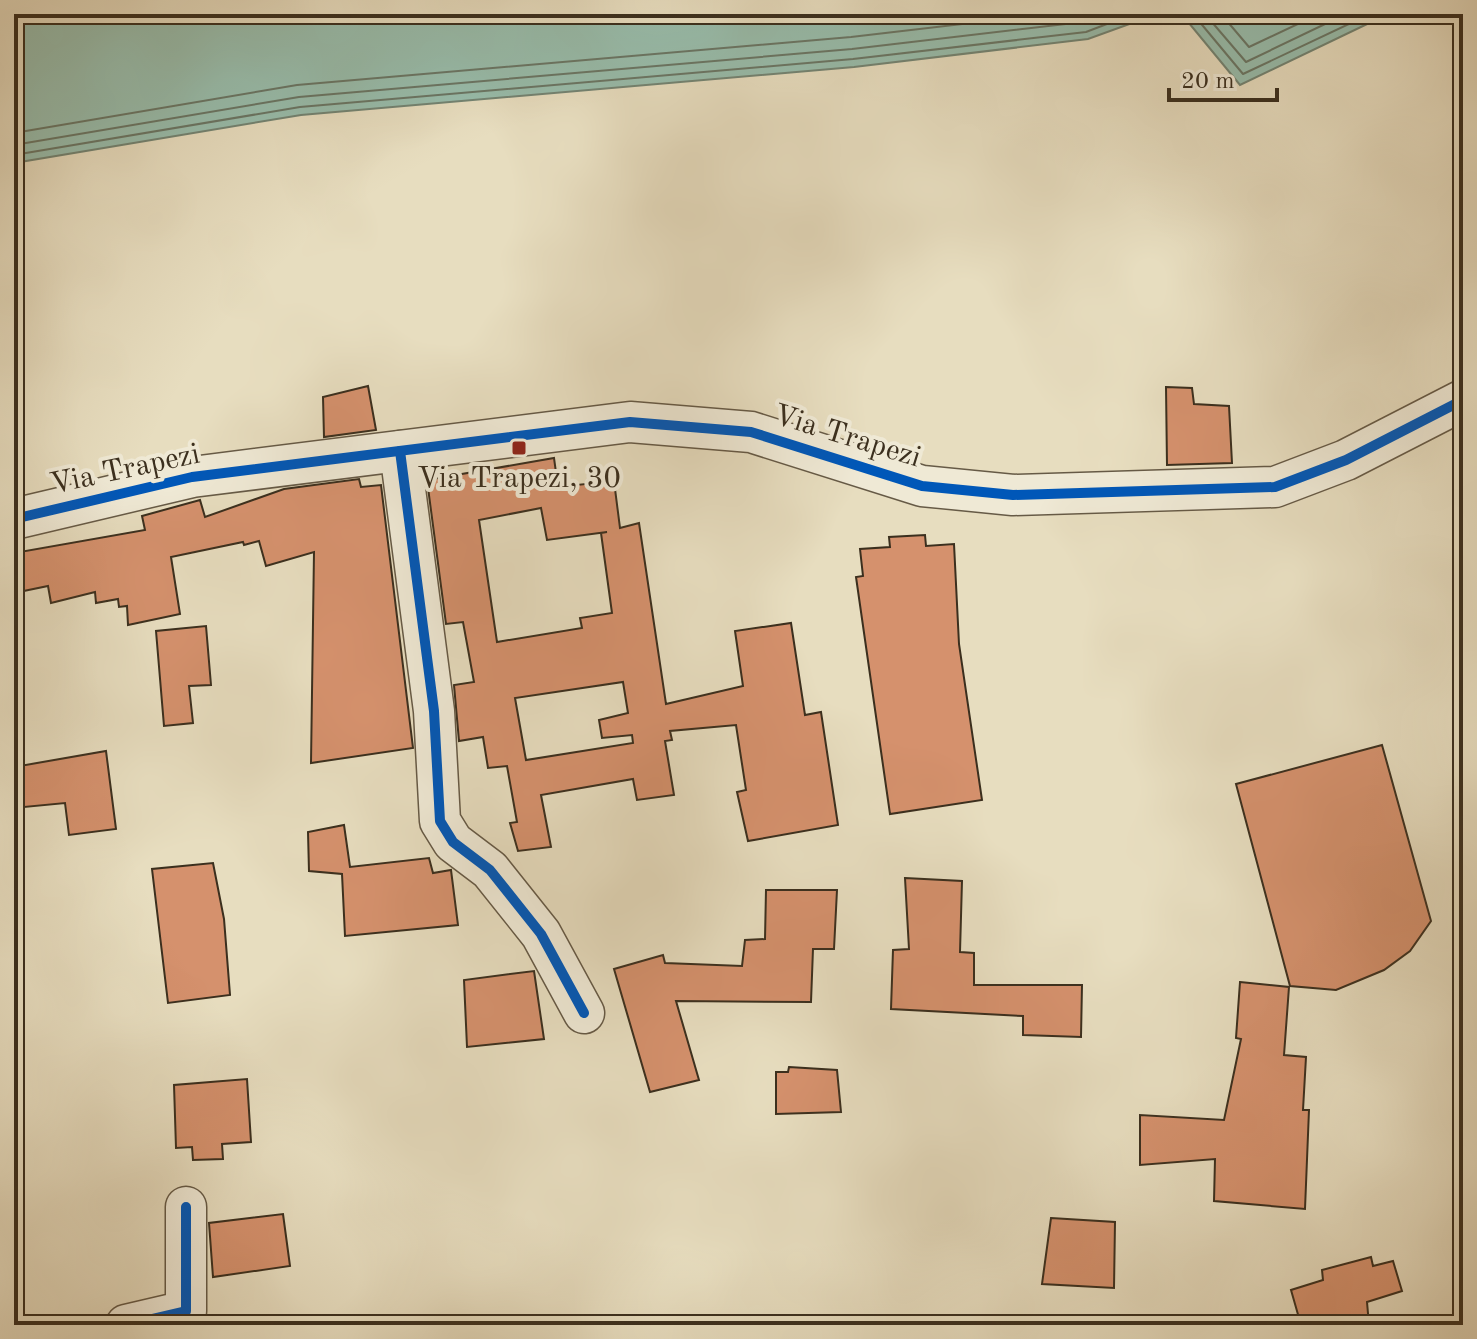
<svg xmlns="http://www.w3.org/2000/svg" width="1477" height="1339" font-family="'Old Standard TT',serif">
<rect width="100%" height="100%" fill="#e7ddbf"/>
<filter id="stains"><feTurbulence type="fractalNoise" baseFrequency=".0025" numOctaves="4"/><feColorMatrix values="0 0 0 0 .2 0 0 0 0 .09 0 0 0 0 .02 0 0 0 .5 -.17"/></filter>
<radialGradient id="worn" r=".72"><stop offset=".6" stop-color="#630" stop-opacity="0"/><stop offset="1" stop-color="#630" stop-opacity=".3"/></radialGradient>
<!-- water -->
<g fill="#98bdac" stroke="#738473" stroke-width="2">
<path d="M14 14H1157L1088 39 854 67 301 115 14 163Z"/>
<path d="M1171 14H1388L1240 85 1184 17Z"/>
</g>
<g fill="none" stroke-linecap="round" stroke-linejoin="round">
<!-- shore -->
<g stroke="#6a7665" stroke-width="2">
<path d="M1193 14 1243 74 1370 14"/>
<path d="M1205 14 1246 62 1346 14"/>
<path d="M1221 14 1249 47 1319 14"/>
<path d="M14 133 297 85 851 37 1047 14"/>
<path d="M14 145 299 97 852 49 1083 22 1105 14"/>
<path d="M14 155 300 107 853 59 1086 32 1133 14"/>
</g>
</g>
<!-- building -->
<g fill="#d5916d" stroke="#3b2f1e" stroke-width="2" fill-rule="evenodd">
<path d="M368 386 376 430 324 437 323 397Z"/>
<path d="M1166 387 1192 388 1194 404 1229 406 1232 463 1167 465Z"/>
<path d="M554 458 558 487 614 481 620 528 639 523 666 704 743 686 735 631 791 623 805 715 821 712 838 825 748 841 737 792 746 790 736 725 670 731 672 740 665 741 674 795 637 800 633 779 541 795 551 847 518 851 510 823 517 822 507 766 488 768 483 737 459 741 454 685 474 682 463 622 446 624 427 480ZM541 508 547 540 607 532 601 533 612 613 580 618 582 628 497 642 479 520ZM623 682 628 713 599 720 602 738 632 735 633 743 526 760 515 698Z"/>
<path d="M359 479 361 487 381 485 413 748 311 763 314 552 266 566 259 541 244 545 243 542 171 557 180 614 128 625 127 606 119 607 118 599 96 603 95 592 51 603 48 586 14 593V553L145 530 142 516 200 500 205 517 284 489Z"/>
<path d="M925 535 926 546 954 544 959 644 982 800 890 814 856 577 863 576 860 549 890 547 889 537Z"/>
<path d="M206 626 211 685 189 686 193 723 164 726 156 631Z"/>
<path d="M1382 745 1431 921 1410 951 1384 970 1336 990 1290 986 1236 784Z"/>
<path d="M106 751 116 829 69 835 65 803 14 808V767Z"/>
<path d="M344 825 350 867 429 858 433 873 451 870 458 925 345 936 342 874 309 871 308 832Z"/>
<path d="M213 863 224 919 230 995 168 1003 152 869Z"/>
<path d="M905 878 962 881 960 952 974 953V985H1082L1081 1037 1023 1035V1016L891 1009 893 950 909 949Z"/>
<path d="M766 890H837L834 949H813L811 1002 676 1001 699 1080 650 1092 614 969 663 955 665 963 742 966 745 940 765 939Z"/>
<path d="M534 971 544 1039 467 1047 464 980Z"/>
<path d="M1240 982 1289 987 1284 1055 1306 1057 1303 1110H1309L1305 1209 1214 1201 1215 1159 1140 1165V1115L1224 1120 1241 1039 1236 1038Z"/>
<path d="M789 1067 837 1070 841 1112 776 1114V1072H788Z"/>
<path d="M247 1079 251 1142 222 1144 223 1159 193 1160 192 1147 176 1148 174 1085Z"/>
<path d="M283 1214 290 1266 213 1277 209 1223Z"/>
<path d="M1051 1218 1115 1222 1114 1288 1042 1284Z"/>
<path d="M1371 1257 1373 1266 1393 1261 1402 1291 1367 1302 1369 1325H1301L1291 1290 1323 1280 1322 1270Z"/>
</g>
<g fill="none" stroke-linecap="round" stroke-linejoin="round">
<!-- minor casing -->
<g stroke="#665a46" stroke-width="43">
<g id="minor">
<path d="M400 451 434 711 440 821 453 842 490 870 541 934 584 1013"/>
<path d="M14 519 192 477 630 422 751 432 922 486 1013 495 1275 487 1346 460 1463 400"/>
<path d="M126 1325 186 1311V1207"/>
</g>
</g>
<!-- minor -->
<use href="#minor" stroke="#efe9d5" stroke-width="40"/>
<!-- cycleway casing -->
<g stroke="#efe9d5" stroke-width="15">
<g id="cycleway">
<path d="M400 451 434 711 440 821 453 842 490 870 541 934 584 1013"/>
<path d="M14 519 192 477 630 422 751 432 922 486 1013 495 1275 487 1346 460 1463 400"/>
<path d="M126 1325 186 1311V1207"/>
</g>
</g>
<!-- cycleway -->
<use href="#cycleway" stroke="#0057b8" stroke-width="10"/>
</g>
<!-- markers -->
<rect fill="#8f2418" stroke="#efe9d5" stroke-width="3" x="511" y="440" width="16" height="16" rx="4"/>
<g text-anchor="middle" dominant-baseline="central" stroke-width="8" stroke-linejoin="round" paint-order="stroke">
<!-- street labels -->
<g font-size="30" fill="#3b2f1e" stroke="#efe9d5">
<text transform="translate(847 437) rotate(17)">Via Trapezi</text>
<text transform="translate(125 470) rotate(-12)">Via Trapezi</text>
</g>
<!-- poi labels -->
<g font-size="30" fill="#3b2f1e" stroke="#efe9d5">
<text x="519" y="479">Via Trapezi, 30</text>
</g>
</g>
<!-- margin -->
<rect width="1477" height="1339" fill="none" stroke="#e7ddbf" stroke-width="48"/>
<rect x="16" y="16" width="1445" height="1307" fill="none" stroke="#3b2f1e" stroke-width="4"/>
<rect x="24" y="24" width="1429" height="1291" fill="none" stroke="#3b2f1e" stroke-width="2"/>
<!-- scale -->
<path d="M1169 88v12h108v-12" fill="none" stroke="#3b2f1e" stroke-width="4"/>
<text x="1181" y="88" font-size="24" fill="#3b2f1e" stroke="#efe9d5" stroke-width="6" paint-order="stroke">20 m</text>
<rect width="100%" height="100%" filter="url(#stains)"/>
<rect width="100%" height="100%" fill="url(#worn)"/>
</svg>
